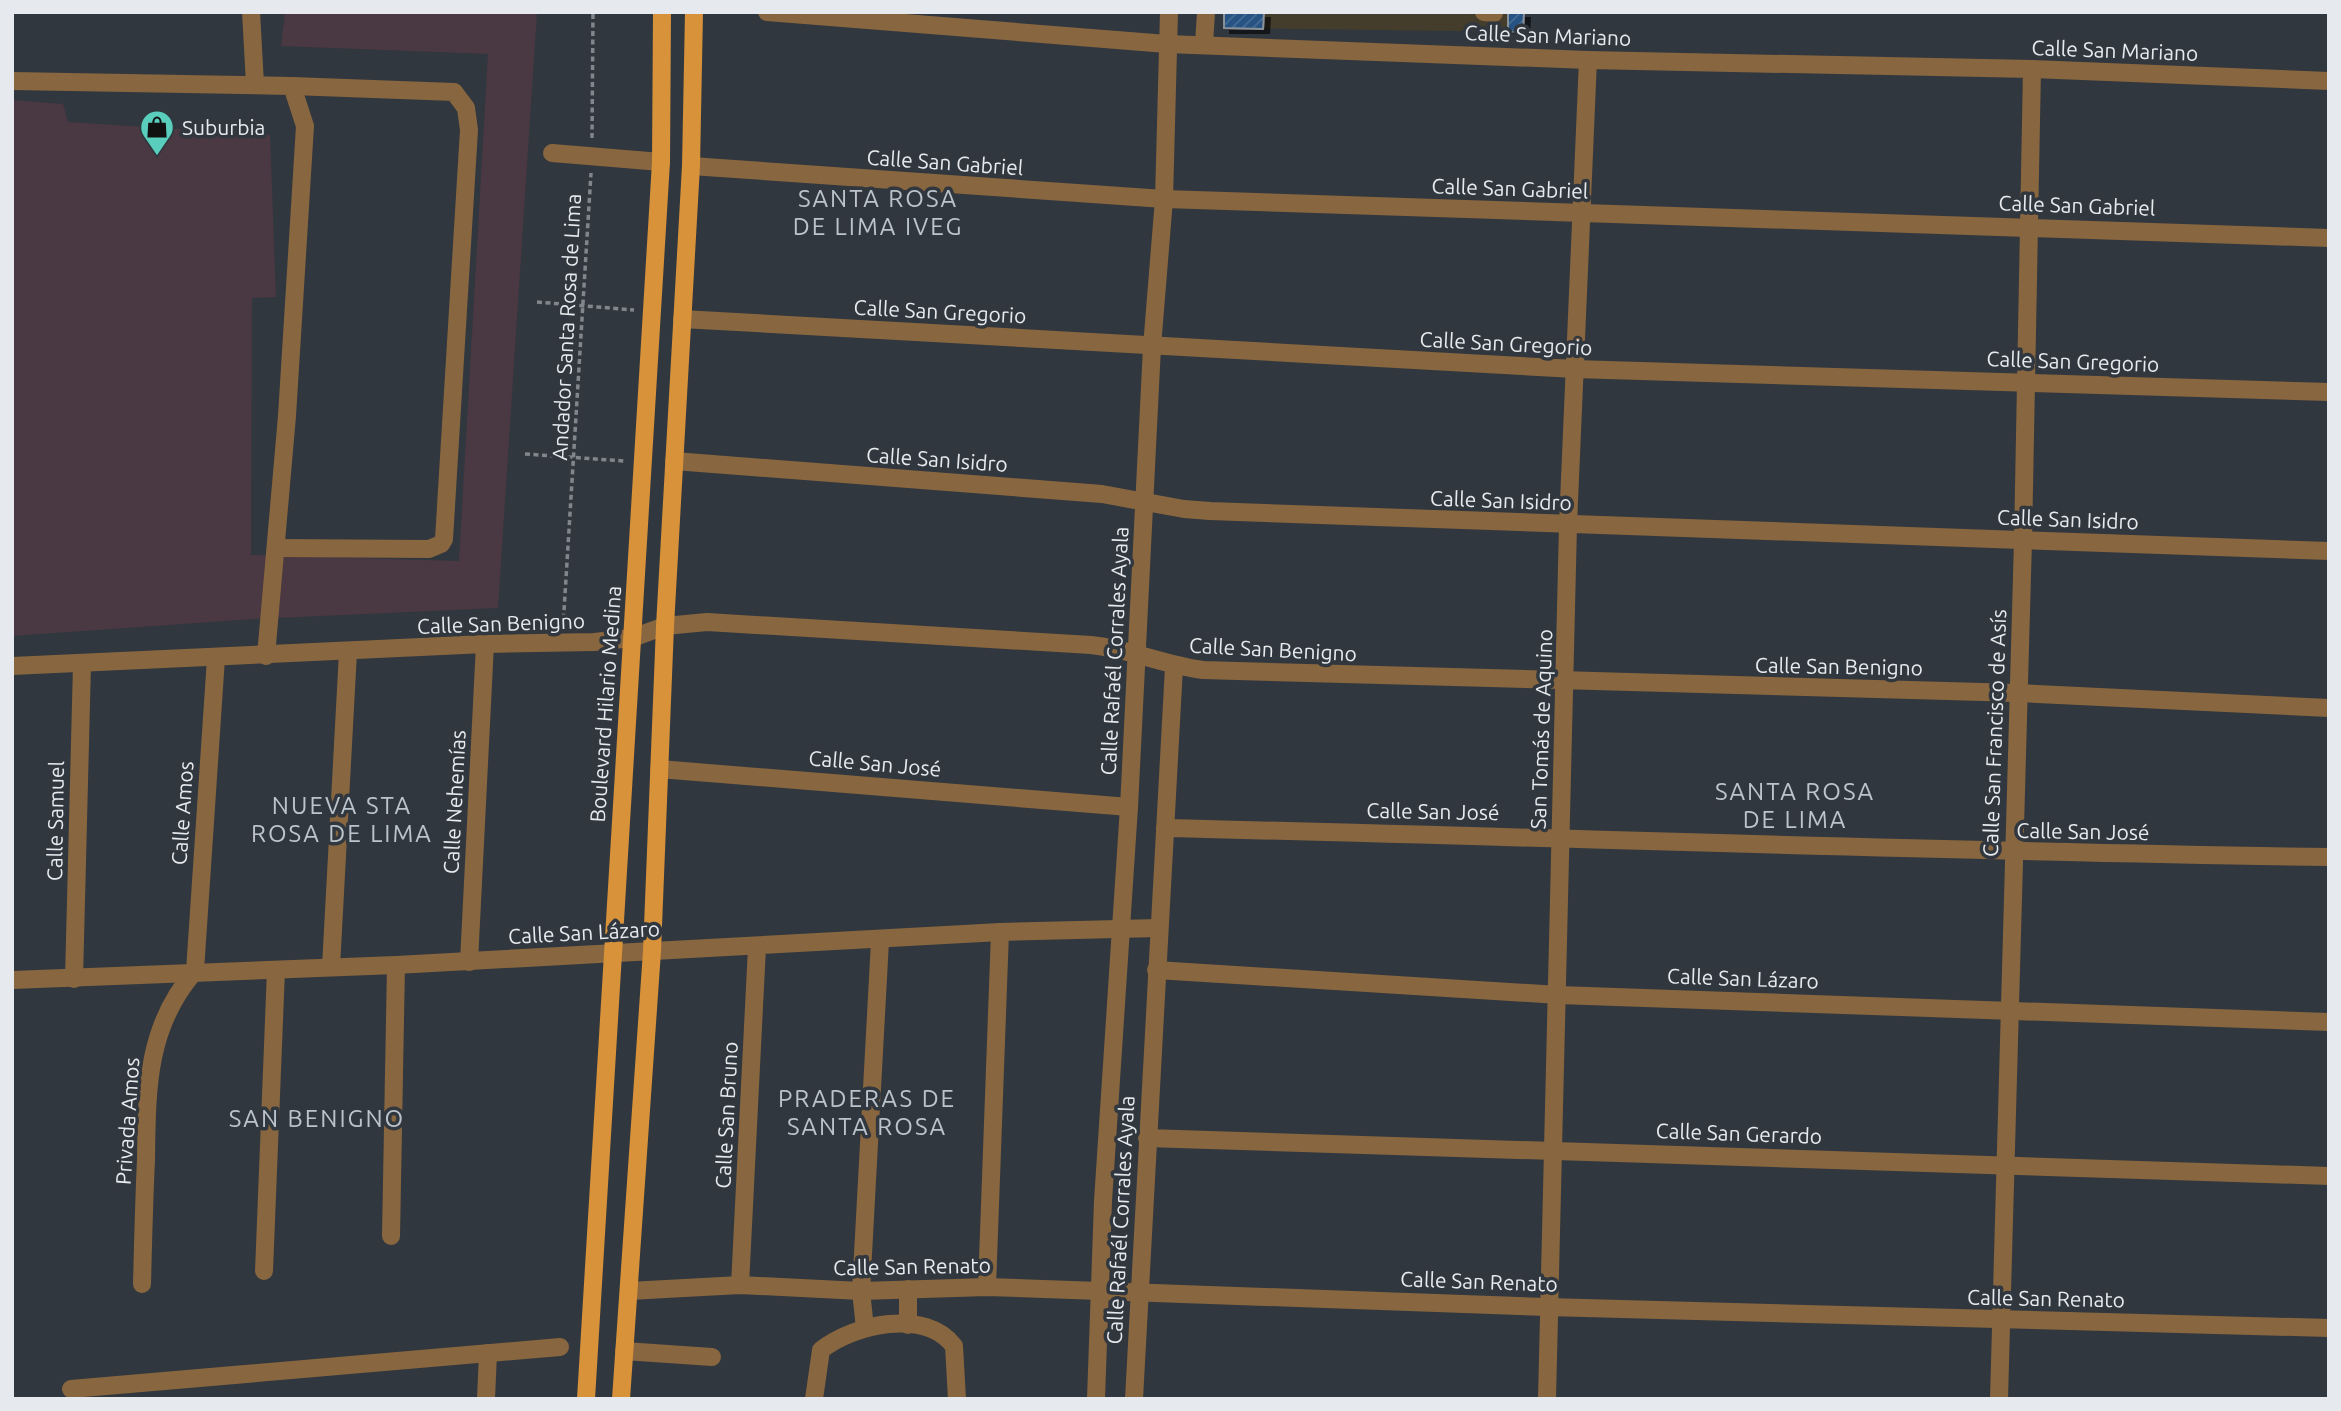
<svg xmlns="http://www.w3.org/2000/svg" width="2341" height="1411" font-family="Ubuntu,sans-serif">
<defs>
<pattern id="building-hatch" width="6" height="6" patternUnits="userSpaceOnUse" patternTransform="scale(1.75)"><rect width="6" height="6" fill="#265383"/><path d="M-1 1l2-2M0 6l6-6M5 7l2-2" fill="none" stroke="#466c95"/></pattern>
<filter id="shadow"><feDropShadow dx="6" dy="6" stdDeviation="0" flood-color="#0009"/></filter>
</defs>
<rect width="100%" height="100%" fill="#31373e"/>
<!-- commercial -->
<path fill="#4a3842" d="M285 12H537L498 608 254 619 12 636V100L63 104 68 122 270 135 276 297 252 298 251 555 459 561 488 54 281 46Z"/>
<!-- education -->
<path fill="#453d2c" d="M1224 12H1524L1523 32 1224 28Z"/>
<!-- building -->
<g fill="url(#building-hatch)" stroke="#889098" stroke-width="2" filter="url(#shadow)">
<path d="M1224 12H1264L1263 29 1224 28Z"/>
<path d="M1508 12H1524L1523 32H1508Z"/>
</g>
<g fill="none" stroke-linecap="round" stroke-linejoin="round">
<!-- path -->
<g stroke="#81868c" stroke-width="3.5" stroke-dasharray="5 3.5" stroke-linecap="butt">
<path d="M592 138 593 12"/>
<path d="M537 302 634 310"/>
<path d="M525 454 624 461"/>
<path d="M563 627 591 173"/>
</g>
<!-- minor -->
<g stroke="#88663f" stroke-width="18">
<path d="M251 12 255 84"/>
<path d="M767 12 1167 44 1588 60 2032 69 2329 81"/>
<path d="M1484 12 1494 13"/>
<path d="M1204 44 1206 12"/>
<path d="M12 81 292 86 305 126 287 416 266 656"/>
<path d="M552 153 661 162"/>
<path d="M691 166 1164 199 2329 238"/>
<path d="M682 319 1575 369 2329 392"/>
<path d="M674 461 1102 494 1184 509 1210 511 2329 551"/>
<path d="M276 548 429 549 441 544 444 539 469 130 466 108 454 92 292 86"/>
<path d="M12 666 485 644 594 642 632 638 665 626 707 622 1091 645C1130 649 1164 665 1203 670L2018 693 2329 708"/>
<path d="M659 769 1129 807"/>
<path d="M1165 828C1553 837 1941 852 2329 857"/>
<path d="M469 962 485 644"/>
<path d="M331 967 348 652"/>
<path d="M1156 970 1559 995 2329 1022"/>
<path d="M74 979 82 664"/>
<path d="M12 980 396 965 1000 932 1158 928"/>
<path d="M1147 1138 2329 1176"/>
<path d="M391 1236 396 965"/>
<path d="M264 1271 276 970"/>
<path d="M142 1284C143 1243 144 1201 146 1160 147 1090 146 1027 195 971L216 658"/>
<path d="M740 1285 757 947"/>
<path d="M987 1287 1000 932"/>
<path d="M629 1291 740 1285 861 1291 987 1287 1547 1307 2329 1328"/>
<path d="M908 1325V1289"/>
<path d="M865 1328 861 1291 880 941"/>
<path d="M624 1351 712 1357"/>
<path d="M71 1389 560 1347"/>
<path d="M486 1399 488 1353"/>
<path d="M814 1399 821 1350C854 1324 925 1308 954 1346L957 1399"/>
<path d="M1096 1399 1103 1201 1129 807 1152 347 1164 199 1169 12"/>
<path d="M1134 1399 1174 667"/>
<path d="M1547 1399 1568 525 1588 60"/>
<path d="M1999 1399 2023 540 2032 69"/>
</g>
<!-- major -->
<g stroke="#d7923a" stroke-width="18">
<path d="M586 1399 661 162 662 12"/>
<path d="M621 1399 652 951 665 626 691 166 694 12"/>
</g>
</g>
<!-- icons -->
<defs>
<g id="shop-pin" transform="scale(1.75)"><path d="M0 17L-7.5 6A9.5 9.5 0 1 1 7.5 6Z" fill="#5acebd" stroke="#31373e"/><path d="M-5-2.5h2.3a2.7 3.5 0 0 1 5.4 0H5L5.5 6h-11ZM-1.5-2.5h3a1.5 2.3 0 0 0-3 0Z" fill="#111"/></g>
</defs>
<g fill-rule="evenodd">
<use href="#shop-pin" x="157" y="127"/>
</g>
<g text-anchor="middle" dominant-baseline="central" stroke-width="7" stroke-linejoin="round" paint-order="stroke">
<!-- street labels -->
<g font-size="21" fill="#e6eaee" stroke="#31373e">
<text transform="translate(1548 35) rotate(2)">Calle San Mariano</text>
<text transform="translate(2115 50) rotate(2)">Calle San Mariano</text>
<text transform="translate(945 162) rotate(4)">Calle San Gabriel</text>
<text transform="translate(1510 188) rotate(2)">Calle San Gabriel</text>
<text transform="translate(2077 205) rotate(2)">Calle San Gabriel</text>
<text transform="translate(940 311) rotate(3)">Calle San Gregorio</text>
<text transform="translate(566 327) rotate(-87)">Andador Santa Rosa de Lima</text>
<text transform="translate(1506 343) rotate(3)">Calle San Gregorio</text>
<text transform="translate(2073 361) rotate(2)">Calle San Gregorio</text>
<text transform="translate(937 459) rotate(4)">Calle San Isidro</text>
<text transform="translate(1501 500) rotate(2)">Calle San Isidro</text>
<text transform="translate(2068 519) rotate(2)">Calle San Isidro</text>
<text transform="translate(501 623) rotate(-2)">Calle San Benigno</text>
<text transform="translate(1273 649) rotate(3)">Calle San Benigno</text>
<text transform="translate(1114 651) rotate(-87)">Calle Rafaél Corrales Ayala</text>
<text transform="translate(1839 666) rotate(1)">Calle San Benigno</text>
<text transform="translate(605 704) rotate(-86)">Boulevard Hilario Medina</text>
<text transform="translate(1541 729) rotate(-88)">San Tomás de Aquino</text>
<text transform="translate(1994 733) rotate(-88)">Calle San Francisco de Asís</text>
<text transform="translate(875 763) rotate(5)">Calle San José</text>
<text transform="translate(454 802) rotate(-87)">Calle Nehemías</text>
<text transform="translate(1433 811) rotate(1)">Calle San José</text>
<text transform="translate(182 813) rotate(-86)">Calle Amos</text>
<text transform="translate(55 821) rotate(-89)">Calle Samuel</text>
<text transform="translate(2083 831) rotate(1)">Calle San José</text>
<text transform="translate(584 932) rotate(-3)">Calle San Lázaro</text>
<text transform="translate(1743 978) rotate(2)">Calle San Lázaro</text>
<text transform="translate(726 1115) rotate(-87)">Calle San Bruno</text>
<text transform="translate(127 1121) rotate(-86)">Privada Amos</text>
<text transform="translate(1739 1133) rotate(2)">Calle San Gerardo</text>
<text transform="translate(1120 1220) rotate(-87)">Calle Rafaél Corrales Ayala</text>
<text transform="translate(912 1266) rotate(-1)">Calle San Renato</text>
<text transform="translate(1479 1281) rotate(2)">Calle San Renato</text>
<text transform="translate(2046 1298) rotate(1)">Calle San Renato</text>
</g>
<!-- poi labels -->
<g font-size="21" fill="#e6eaee" stroke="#31373e" text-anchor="start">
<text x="182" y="127">Suburbia</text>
</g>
<!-- quarter labels -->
<g font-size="24" letter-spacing="2" fill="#bbc3cc" stroke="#31373e">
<text x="878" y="198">SANTA ROSA<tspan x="878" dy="28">DE LIMA IVEG</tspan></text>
<text x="1795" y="791">SANTA ROSA<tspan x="1795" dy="28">DE LIMA</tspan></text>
<text x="342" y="805">NUEVA STA<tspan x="342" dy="28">ROSA DE LIMA</tspan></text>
<text x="867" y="1098">PRADERAS DE<tspan x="867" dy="28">SANTA ROSA</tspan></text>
<text x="317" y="1118">SAN BENIGNO</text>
</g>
</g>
<!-- border -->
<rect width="2341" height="1411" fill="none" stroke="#e6eaee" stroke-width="28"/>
</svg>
